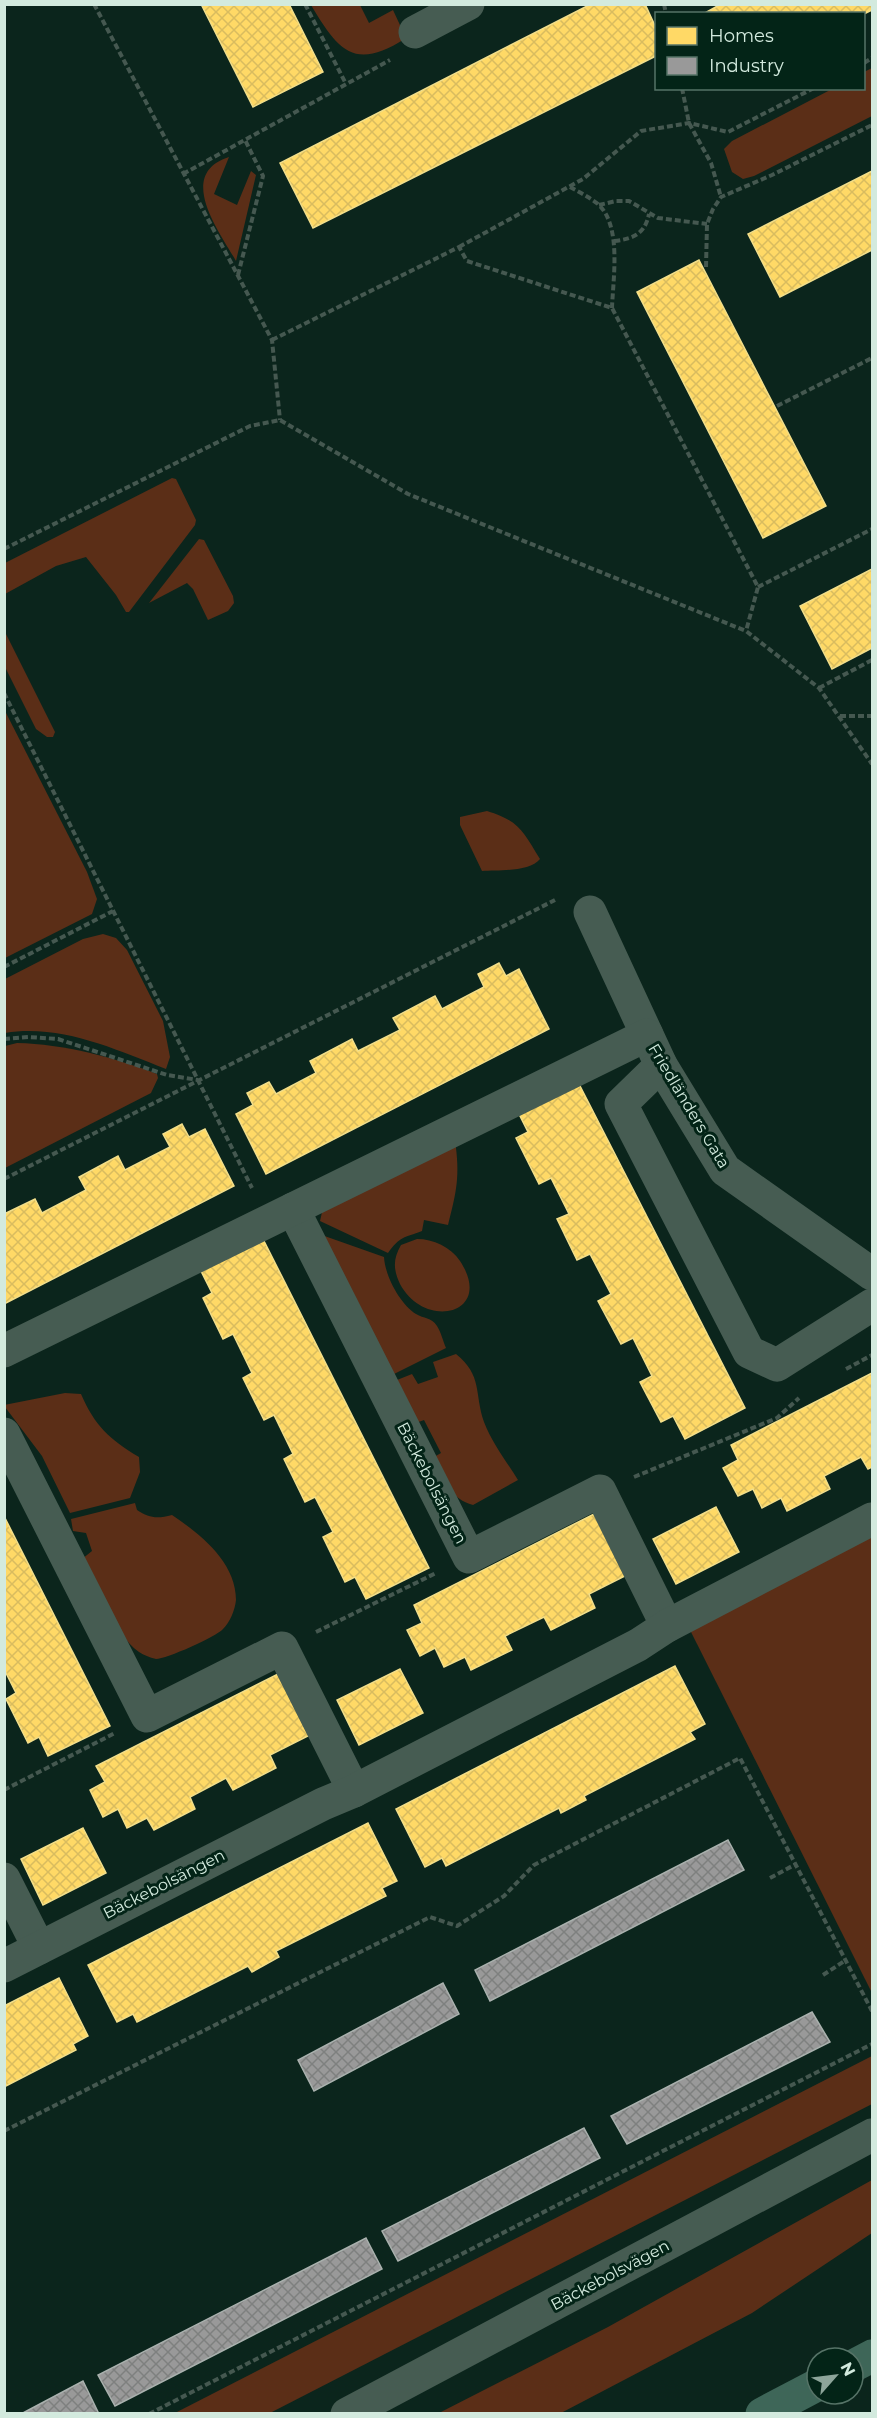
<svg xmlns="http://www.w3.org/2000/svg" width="877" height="2418" font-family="Montserrat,sans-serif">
<defs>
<pattern id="homes-cross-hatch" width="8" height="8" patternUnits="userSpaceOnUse" patternTransform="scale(1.5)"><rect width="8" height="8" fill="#ffd966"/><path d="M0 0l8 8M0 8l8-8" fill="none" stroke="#d9bc5f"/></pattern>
<pattern id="industry-cross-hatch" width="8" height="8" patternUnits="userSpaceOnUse" patternTransform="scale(1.5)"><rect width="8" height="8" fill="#999"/><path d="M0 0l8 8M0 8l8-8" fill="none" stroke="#7e807f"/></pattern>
</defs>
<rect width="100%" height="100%" fill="#0b251c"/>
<!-- green -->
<g fill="#5b2e17">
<path d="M311 5H360L369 23 393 10 406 38C354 72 338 50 311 5Z"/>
<path d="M872 68V116L754 176 743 179 732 172 724 149 732 141 832 89 864 88V72Z"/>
<path d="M229 157 214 194 237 205 251 171 256 175 236 261C220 233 175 174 229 157Z"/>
<path d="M172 478 176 479 196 520 195 525 129 612H126L116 595 86 557 56 566 5 594V563Z"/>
<path d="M199 539 204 540 233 596 234 603 228 611 208 620 193 589 187 583 149 603Z"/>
<path d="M5 632 55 732 53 737H47L36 729 5 667Z"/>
<path d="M4 709 87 872 97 899 92 914 5 958Z"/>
<path d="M487 811C520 821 523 832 540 859 530 872 498 870 482 871L460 825V817Z"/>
<path d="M103 934 116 938 127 950 163 1021 170 1057 166 1069C114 1049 61 1024 5 1033V979L83 939Z"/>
<path d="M17 1043C64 1044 113 1057 157 1074L158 1078 151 1093 5 1168V1046Z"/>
<path d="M455 1140C460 1176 457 1190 448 1225L424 1220 422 1231C404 1238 400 1236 388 1253L320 1221 326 1195Z"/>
<path d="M316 1233 384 1257C385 1276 400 1304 416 1314 424 1319 431 1317 437 1326 441 1332 443 1341 446 1348L390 1376Z"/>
<path d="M417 1239C433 1239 451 1247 460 1261 495 1314 425 1331 400 1284 393 1269 393 1259 401 1245Z"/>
<path d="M456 1354C483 1376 474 1393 484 1422 492 1443 507 1462 518 1480L473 1505C452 1500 440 1477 427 1461L441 1453 424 1420 408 1426 392 1382 412 1374 418 1384 438 1377 433 1362Z"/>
<path d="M65 1393 81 1394C95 1426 109 1439 139 1457L140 1472 130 1498 70 1513 42 1456 5 1407 4 1405Z"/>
<path d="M135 1503 137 1510C149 1518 157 1519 172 1515 200 1534 236 1562 236 1600 235 1610 230 1622 223 1629 216 1637 166 1659 156 1659 152 1658 143 1655 139 1652 113 1633 97 1587 82 1559L92 1551 86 1533 73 1531 71 1519Z"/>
<path d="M872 1529V1993L687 1624Z"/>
<path d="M872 2056V2104L270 2413H175Z"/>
<path d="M872 2180V2233L752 2313 561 2413H439L608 2327Z"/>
</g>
<!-- homes -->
<g fill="url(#homes-cross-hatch)" stroke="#f2de8a" stroke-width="1.5">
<path d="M201 4H289L323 72 253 107Z"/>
<path d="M591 4H645L656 28V56L313 228 280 163Z"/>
<path d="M721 4H872V10L864 14H703Z"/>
<path d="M872 171V250L780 297 748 234Z"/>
<path d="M699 260 826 506 763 538 637 292Z"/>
<path d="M872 569V648L832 669 800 606Z"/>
<path d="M499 963 506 976 519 969 549 1029 266 1174 236 1114 253 1105 247 1093 269 1082 276 1094 316 1073 310 1061 352 1039 358 1051 400 1030 393 1018 435 996 442 1009 484 987 478 974Z"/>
<path d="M578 1082 745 1408 685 1439 673 1416 661 1422 640 1382 652 1376 633 1338 621 1344 598 1301 611 1294 590 1254 577 1260 557 1219 569 1214 551 1178 539 1184 516 1138 528 1132 518 1112Z"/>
<path d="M182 1124 189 1137 205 1129 234 1186 4 1304V1214L35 1199 42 1213 86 1190 79 1177 118 1156 125 1170 170 1147 163 1134Z"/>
<path d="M263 1239 429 1568 366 1599 355 1577 345 1582 323 1537 333 1532 315 1497 305 1502 284 1459 293 1454 274 1415 264 1420 243 1378 252 1373 233 1334 223 1339 203 1298 212 1293 201 1271Z"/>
<path d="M872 1373V1467L868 1469 861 1457 824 1476 830 1489 787 1511 781 1498 762 1508 753 1489 738 1496 723 1468 738 1460 731 1445Z"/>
<path d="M716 1507 739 1552 676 1584 653 1539Z"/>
<path d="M596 1513 627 1575 589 1594 595 1608 551 1630 544 1617 505 1636 512 1650 471 1670 465 1657 444 1667 435 1648 420 1656 407 1630 422 1623 414 1605Z"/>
<path d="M4 1516 110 1726 48 1756 39 1737 28 1743 6 1699 16 1693 4 1669Z"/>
<path d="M675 1666 705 1724 690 1732 695 1739 584 1796 586 1800 561 1813 559 1808 446 1866 442 1858 425 1867 396 1809Z"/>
<path d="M400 1669 423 1713 359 1745 337 1700Z"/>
<path d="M278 1674 310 1735 270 1755 276 1768 233 1790 226 1778 190 1797 195 1809 154 1830 147 1818 127 1828 118 1809 103 1817 90 1790 105 1782 96 1766Z"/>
<path d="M368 1823 397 1881 382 1888 386 1896 276 1951 279 1957 252 1972 248 1966 137 2022 133 2014 117 2022 88 1965Z"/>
<path d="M83 1828 106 1873 43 1905 21 1859Z"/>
<path d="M59 1978 88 2036 73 2044 76 2050 4 2087V2006Z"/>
</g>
<!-- industry -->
<g fill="url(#industry-cross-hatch)" stroke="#aab1ae" stroke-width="1.5">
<path d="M728 1840 744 1870 490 2001 475 1970Z"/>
<path d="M443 1983 459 2014 314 2091 298 2060Z"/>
<path d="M812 2012 830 2042 627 2144 611 2116Z"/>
<path d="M584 2128 600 2158 398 2261 382 2231Z"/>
<path d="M366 2238 382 2269 115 2406 98 2375Z"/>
<path d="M83 2381 99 2414H21Z"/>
</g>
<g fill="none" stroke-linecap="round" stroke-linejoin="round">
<!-- path -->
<g stroke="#455850" stroke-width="4" stroke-dasharray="6 3" stroke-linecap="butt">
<path d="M94 4 272 340 280 420"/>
<path d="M305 4 346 84"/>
<path d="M664 4 666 14"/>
<path d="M864 63 872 58"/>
<path d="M682 88 689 123 711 163 721 197"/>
<path d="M183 174 390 60"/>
<path d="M570 187C579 192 589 197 598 204 622 226 613 278 612 308"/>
<path d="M599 205 616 201H629L658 218 707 224"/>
<path d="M614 241C633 239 645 234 649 214"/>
<path d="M459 247 583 179 641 131 689 123 728 132 814 88"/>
<path d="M706 267 707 224 713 209 721 197 772 175 872 125"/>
<path d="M238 275 263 176 245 140"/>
<path d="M272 340 459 247 467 261 612 308 758 587 746 631"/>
<path d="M777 406 872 358"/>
<path d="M4 549 250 426 280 420 408 494 746 631 819 688 872 764"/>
<path d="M758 587 872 529"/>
<path d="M819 688 872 660"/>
<path d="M4 693 252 1188"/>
<path d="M840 716H872"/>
<path d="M4 967 113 911"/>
<path d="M4 1039 29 1037 58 1039 167 1075 198 1080"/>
<path d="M4 1179 555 900"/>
<path d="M846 1369 872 1355"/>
<path d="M634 1477 777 1418 799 1398"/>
<path d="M316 1632 436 1573"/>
<path d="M4 1790 115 1733"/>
<path d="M770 1878 796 1864"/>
<path d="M823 1975 846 1960"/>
<path d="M4 2131 430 1917 457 1926 504 1896 534 1865 740 1758 872 2011"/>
<path d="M149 2414 872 2044"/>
</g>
<!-- minor -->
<g stroke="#465c52" stroke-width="33">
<path d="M415 32 468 4"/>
<path d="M590 912 661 1065 725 1170 872 1274"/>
<path d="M661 1065 621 1104 749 1352 777 1365 872 1305"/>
<path d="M293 1209 469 1557 600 1491 667 1626"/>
<path d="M4 1351 647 1035"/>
<path d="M4 1434 147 1716 282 1648 354 1791"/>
<path d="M4 1879 39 1948"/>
<path d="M4 1966 323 1804 354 1791 638 1645 667 1626 872 1519"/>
<path d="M347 2414 872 2135"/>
</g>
<!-- highway -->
<g stroke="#3e6658" stroke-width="33">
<path d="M853 2366 872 2356"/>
<path d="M762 2414 817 2385"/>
</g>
</g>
<g text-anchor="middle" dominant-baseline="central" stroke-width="6" stroke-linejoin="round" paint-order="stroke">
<!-- street labels -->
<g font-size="16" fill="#d3eade" stroke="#032417">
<text transform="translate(689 1106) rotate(59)">Friedländers Gata</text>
<text transform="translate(432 1483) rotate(63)">Bäckebolsängen</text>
<text transform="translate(164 1884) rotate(-27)">Bäckebolsängen</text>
<text transform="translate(610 2275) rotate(-28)">Bäckebolsvägen</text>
</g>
</g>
<!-- border -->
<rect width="877" height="2418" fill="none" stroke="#d3eade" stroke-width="12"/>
<!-- legend -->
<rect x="655" y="12" width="210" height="78" fill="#032417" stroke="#567367" stroke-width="1.5"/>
<rect x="667" y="27" width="30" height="18" fill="#ffd966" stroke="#567367" stroke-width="1.5"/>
<text x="709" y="42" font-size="18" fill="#d3eade">Homes</text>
<rect x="667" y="57" width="30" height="18" fill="#999999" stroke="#567367" stroke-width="1.5"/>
<text x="709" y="72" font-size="18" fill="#d3eade">Industry</text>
<!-- north arrow -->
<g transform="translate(835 2376) rotate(62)"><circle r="28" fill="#032417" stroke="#567367" stroke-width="1.5"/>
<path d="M0-4.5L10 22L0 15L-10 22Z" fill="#8da59a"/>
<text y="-9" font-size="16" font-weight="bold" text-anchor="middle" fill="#d3eade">N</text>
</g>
</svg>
